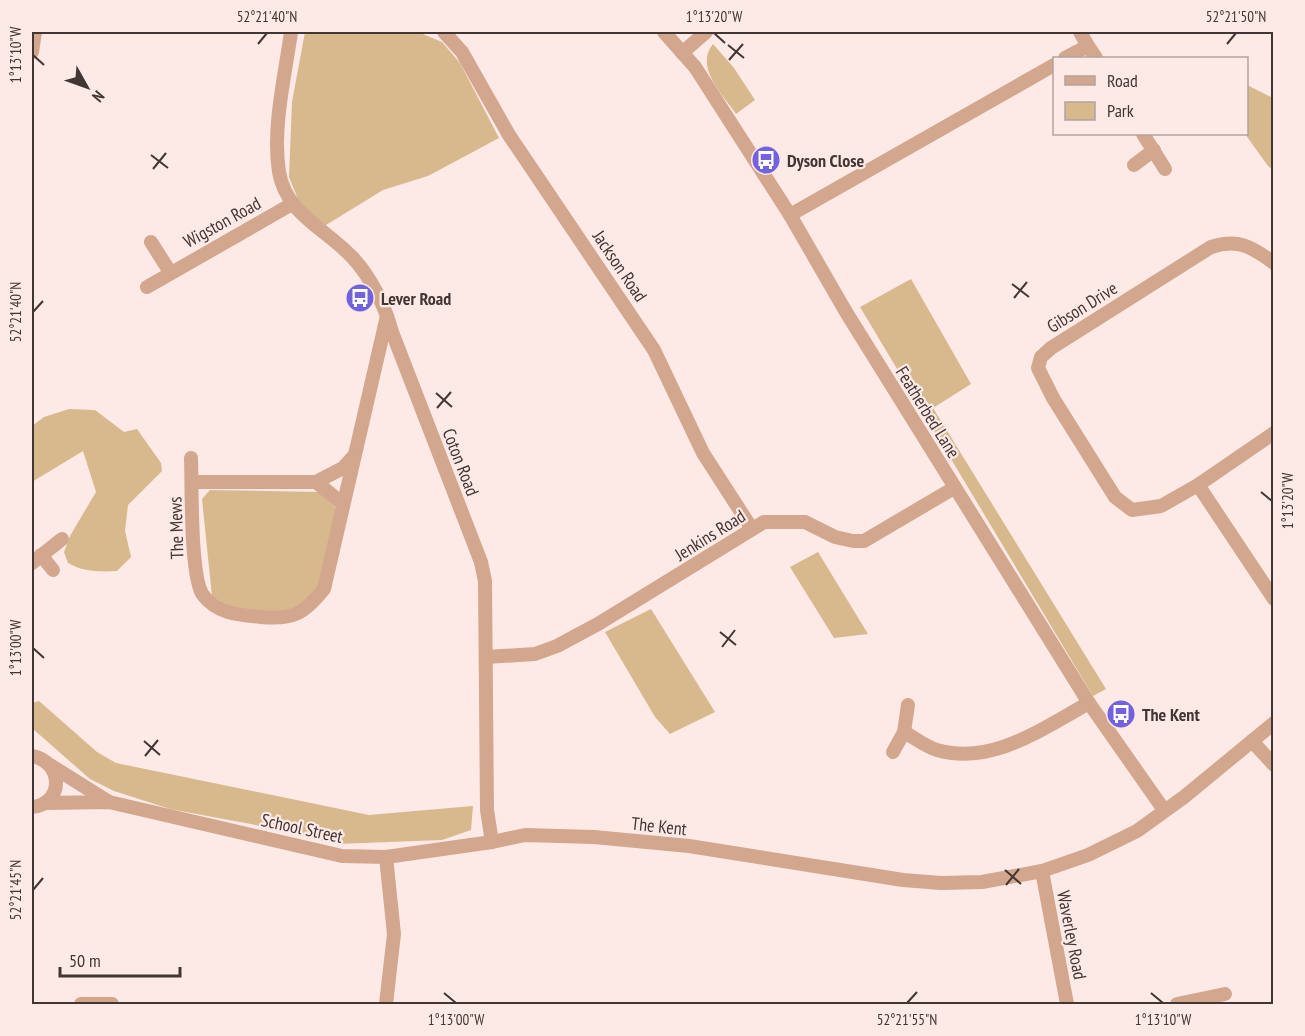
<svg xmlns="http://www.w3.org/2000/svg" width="1305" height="1036" font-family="'PT Sans Narrow',sans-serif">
<rect width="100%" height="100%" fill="#fdeae7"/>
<!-- green -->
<g fill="#d8b88d">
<path d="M305 32H418L442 42 460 63 499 138 428 176 383 190 326 225 312 219 298 199 289 177 292 102Z"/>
<path d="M713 44 734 68 755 100 736 114C723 95 694 67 713 44Z"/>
<path d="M1247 85 1273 98V170L1268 166 1245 134H1246Z"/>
<path d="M911 279 971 384 933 408 1106 689 1093 696 860 307Z"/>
<path d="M69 409 95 410 124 432 137 429 161 463 162 471 128 505 125 531 131 557 117 571C100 572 84 572 68 563L64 552 70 536 96 492 83 451 32 482V426L44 417Z"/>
<path d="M210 490 320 492 336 508 327 555 318 590 291 613C264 611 235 614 212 596L202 499Z"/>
<path d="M818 552 868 634 834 638 790 567Z"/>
<path d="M651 609 715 712 670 734 655 717 605 632Z"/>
<path d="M39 701 97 752 116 763 369 815 473 806 471 830 442 840 337 844 261 826 170 809 114 791 90 779 33 729 32 725V703Z"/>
</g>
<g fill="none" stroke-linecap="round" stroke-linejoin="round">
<!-- street -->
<g stroke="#d2a78e" stroke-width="14">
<path d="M291 32C285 76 272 128 279 172 286 214 326 229 352 257 371 277 385 306 392 332L481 562 485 581 487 810 492 842"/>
<path d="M444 32 462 52 509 135 654 350 703 453 752 529"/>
<path d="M664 32 695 67 790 215 846 312 1089 703 1164 810"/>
<path d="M1080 32 1088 46"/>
<path d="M32 52 35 32"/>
<path d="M682 53 706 32"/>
<path d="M1065 58 1088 46 1096 58"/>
<path d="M1143 134 1165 169"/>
<path d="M1134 165 1154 150"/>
<path d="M790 215 1054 65"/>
<path d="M151 242 170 272"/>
<path d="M1274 263C1252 247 1238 238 1211 247L1051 348 1041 357 1038 368 1053 398 1115 497 1132 510 1161 506 1198 485 1274 433"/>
<path d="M147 287 292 204"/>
<path d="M191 458C192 485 190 577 203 595 217 614 240 615 261 617 293 620 304 614 324 589L387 316"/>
<path d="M192 482H316L343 504"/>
<path d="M316 482 343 468 353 457"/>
<path d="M1198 485 1274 599"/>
<path d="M41 555 53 570"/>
<path d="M32 563 62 539"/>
<path d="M486 657 535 654 557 646 598 624 764 522H805L835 537 853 541H864L954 488"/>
<path d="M904 732C915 738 926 747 937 750 992 766 1043 728 1089 703"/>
<path d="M1252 741 1274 765"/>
<path d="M893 752 904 732 908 705"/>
<path d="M32 756C64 762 64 804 32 807"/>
<path d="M50 765 109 802"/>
<path d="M45 803 109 802 342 856 386 857 492 842 525 835 594 837 689 846 903 880 941 883 982 882 1042 871 1088 855 1137 831 1184 797 1274 723"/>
<path d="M386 857 394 934 386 1004"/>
<path d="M1042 871 1067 1004"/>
<path d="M81 1004H112"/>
<path d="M1177 1004 1225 994"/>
</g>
</g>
<!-- ticks -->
<path fill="none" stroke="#423634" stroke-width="2" d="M714 33 725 43M258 44 267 33M1227 44 1236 33M728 45 744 58M33 55 44 65M729 60 743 44M151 155 168 168M153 169 166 153M1012 284 1029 297M1014 298 1027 282M33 312 43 301M436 393 452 407M437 408 451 392M1261 492 1272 501M720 632 736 645M722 647 735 630M33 648 44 658M144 741 160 755M145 756 158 740M1005 870 1021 884M1006 885 1019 869M33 890 43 878M444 993 456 1003M1151 993 1163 1003M907 1003 917 992"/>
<!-- icons -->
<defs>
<g id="bus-disc" transform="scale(1.5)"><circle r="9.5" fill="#7362dd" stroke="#fdeae7"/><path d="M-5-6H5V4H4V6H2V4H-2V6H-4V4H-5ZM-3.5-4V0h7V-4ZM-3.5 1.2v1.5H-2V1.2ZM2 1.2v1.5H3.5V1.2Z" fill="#fff"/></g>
</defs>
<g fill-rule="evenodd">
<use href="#bus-disc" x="766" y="160"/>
<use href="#bus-disc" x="360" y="298"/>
<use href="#bus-disc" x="1121" y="714"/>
</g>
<g text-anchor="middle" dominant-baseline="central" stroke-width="4.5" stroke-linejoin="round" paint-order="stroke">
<!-- poi labels -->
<g font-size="18" font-weight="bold" fill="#423634" stroke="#fdeae7" text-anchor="start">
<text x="787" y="160">Dyson Close</text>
<text x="381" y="298">Lever Road</text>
<text x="1142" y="714">The Kent</text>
</g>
<!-- street labels -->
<g font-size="18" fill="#423634" stroke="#fdeae7">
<text transform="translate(222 222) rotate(-29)">Wigston Road</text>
<text transform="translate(620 266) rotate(56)">Jackson Road</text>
<text transform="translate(1082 307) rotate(-32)">Gibson Drive</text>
<text transform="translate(928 412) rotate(58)">Featherbed Lane</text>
<text transform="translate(461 462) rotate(69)">Coton Road</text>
<text transform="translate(176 528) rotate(-92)">The Mews</text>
<text transform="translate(710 535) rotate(-32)">Jenkins Road</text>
<text transform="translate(659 826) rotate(6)">The Kent</text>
<text transform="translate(302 828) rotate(12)">School Street</text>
<text transform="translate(1072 935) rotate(79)">Waverley Road</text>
</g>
</g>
<!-- border -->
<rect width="1305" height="1036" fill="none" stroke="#fdeae7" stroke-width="66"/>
<!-- legend -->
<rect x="1053" y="57" width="195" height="78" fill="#fdeae7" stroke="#b2a29f" stroke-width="1.5"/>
<rect x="1065" y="76" width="30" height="9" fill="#d2a78e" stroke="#b2a29f" stroke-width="1.5"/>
<text x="1107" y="87" font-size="18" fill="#423634">Road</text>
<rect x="1065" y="102" width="30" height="18" fill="#d8b88d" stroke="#b2a29f" stroke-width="1.5"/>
<text x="1107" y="117" font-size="18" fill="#423634">Park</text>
<!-- north arrow -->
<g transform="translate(87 87) rotate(130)" stroke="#fdeae7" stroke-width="4.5" paint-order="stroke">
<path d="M0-4.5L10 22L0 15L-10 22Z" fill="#423634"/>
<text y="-9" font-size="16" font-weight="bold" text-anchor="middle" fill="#423634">N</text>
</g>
<!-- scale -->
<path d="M60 967v9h120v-9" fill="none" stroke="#423634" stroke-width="3"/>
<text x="69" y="967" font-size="18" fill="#423634" stroke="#fdeae7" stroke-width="4.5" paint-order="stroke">50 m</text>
<rect x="33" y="33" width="1239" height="970" fill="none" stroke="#423634" stroke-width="2"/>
<g font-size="15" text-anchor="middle" fill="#423634">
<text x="267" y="22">52°21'40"N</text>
<text x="714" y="22">1°13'20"W</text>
<text x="1236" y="22">52°21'50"N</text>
<text transform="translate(16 55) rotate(-90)" y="5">1°13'10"W</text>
<text transform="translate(16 312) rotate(-90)" y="5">52°21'40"N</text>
<text transform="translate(1288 501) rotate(-90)" y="5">1°13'20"W</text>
<text transform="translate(16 648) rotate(-90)" y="5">1°13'00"W</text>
<text transform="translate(16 890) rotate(-90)" y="5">52°21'45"N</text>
<text x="456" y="1025">1°13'00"W</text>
<text x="907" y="1025">52°21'55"N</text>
<text x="1163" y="1025">1°13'10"W</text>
</g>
</svg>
